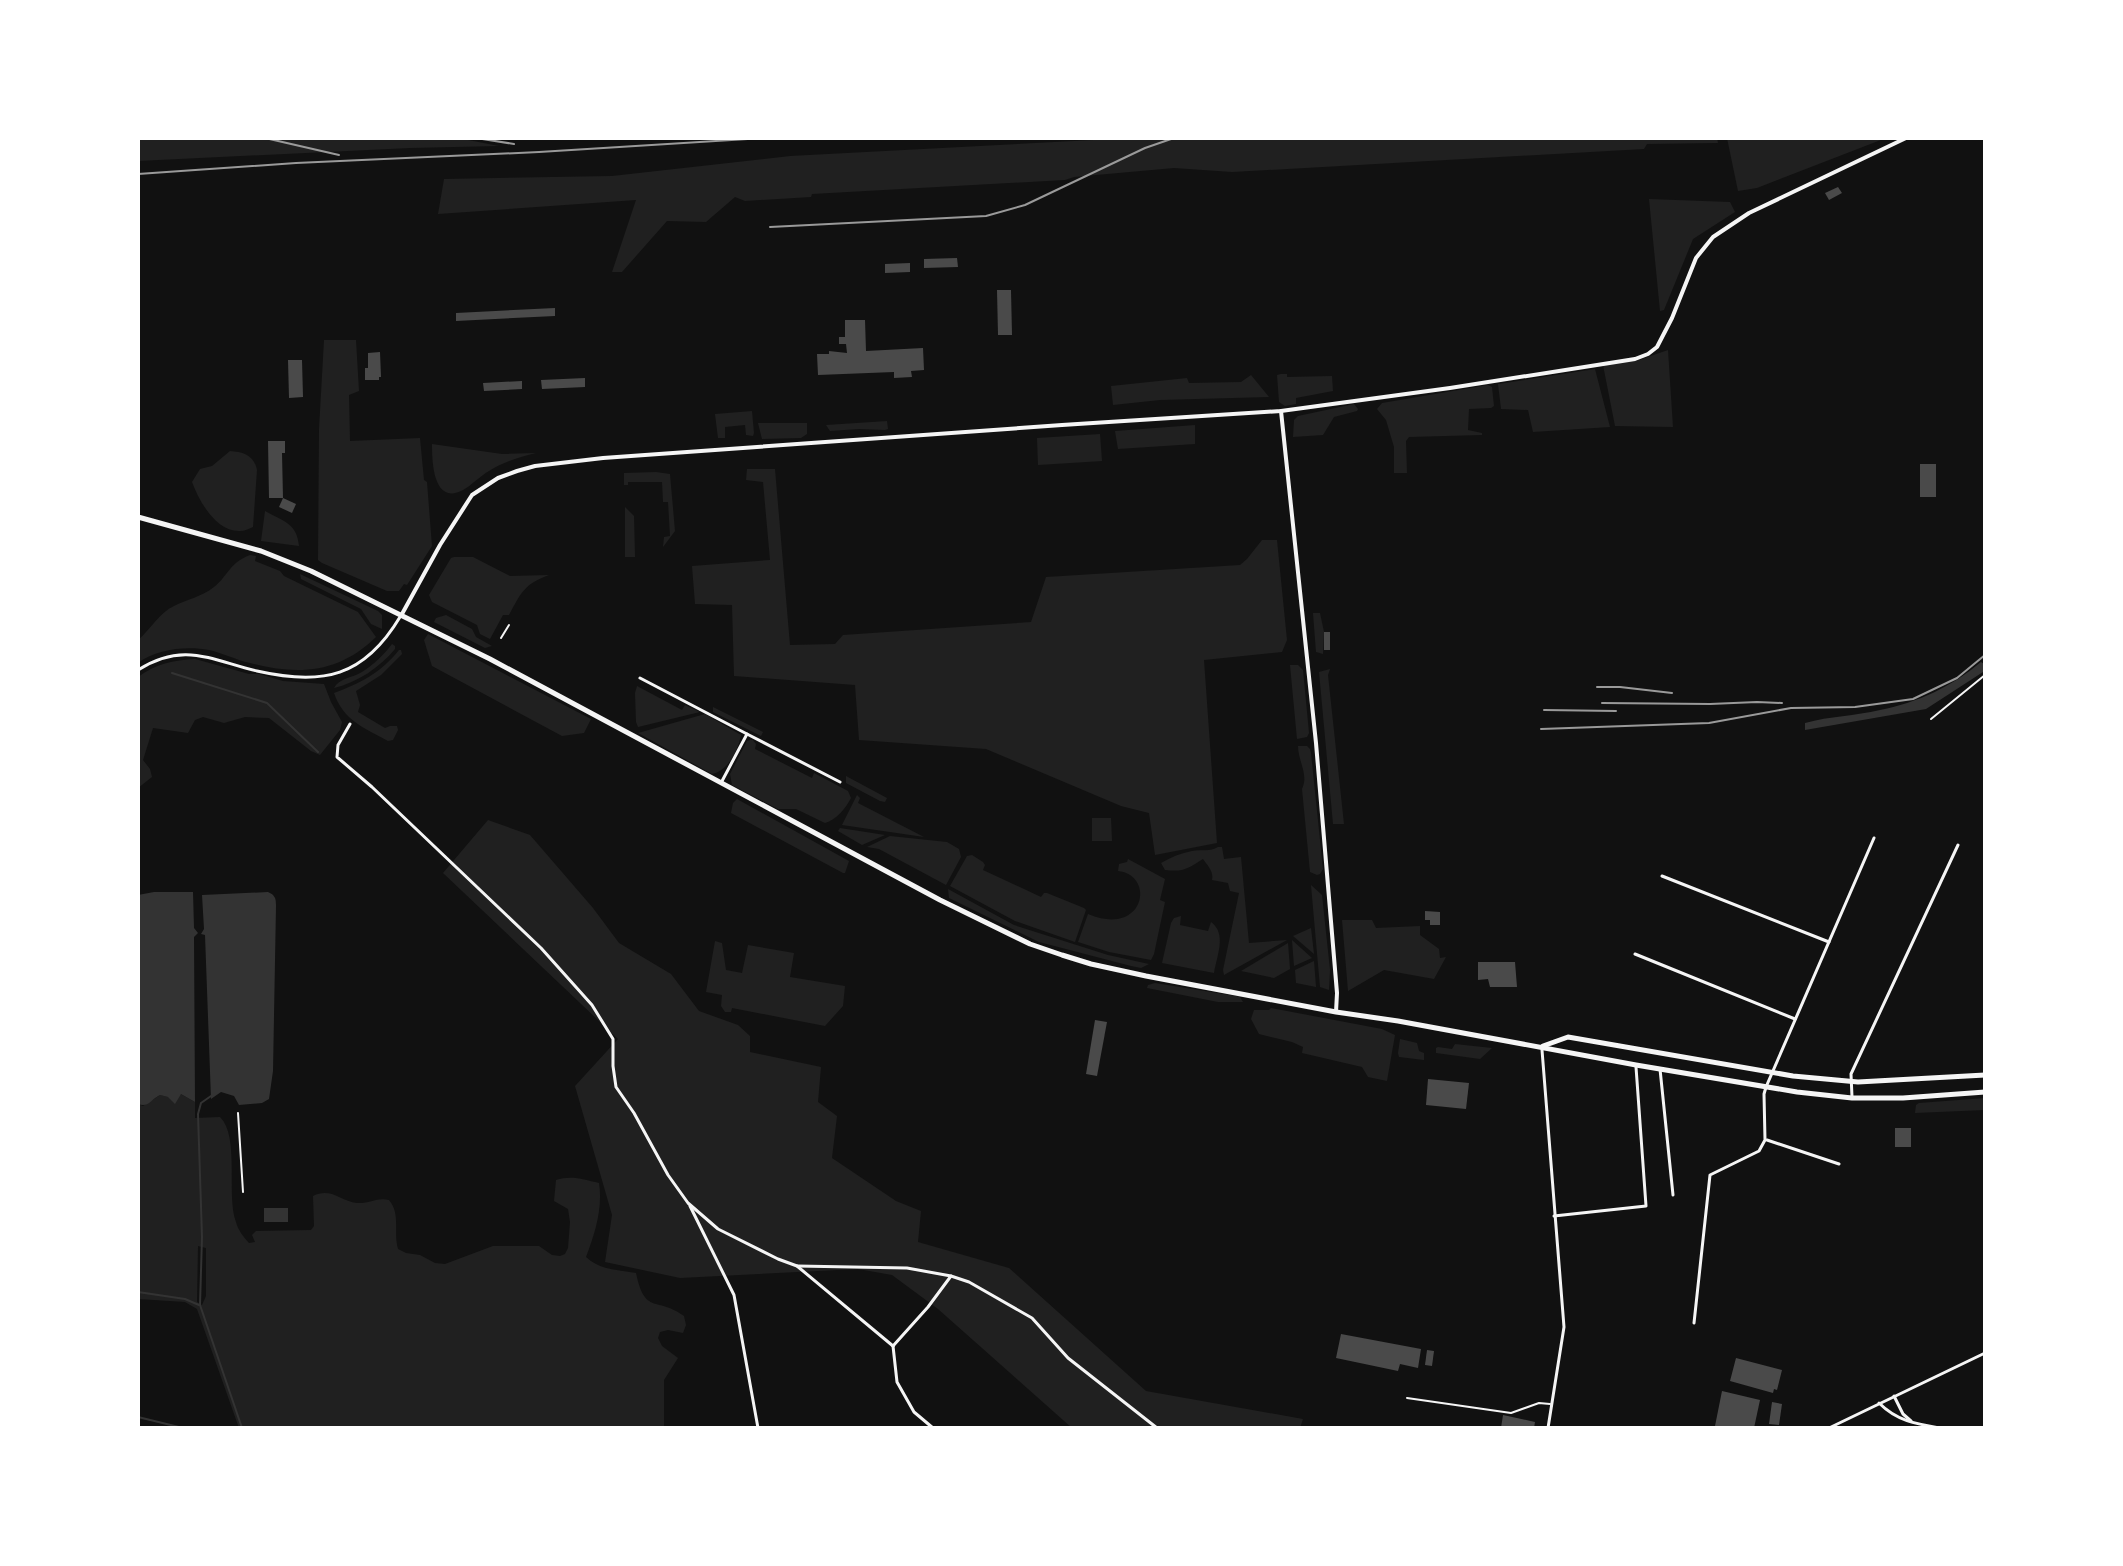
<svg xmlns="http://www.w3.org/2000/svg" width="2123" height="1566" font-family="'Fira Sans Condensed',sans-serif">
<rect width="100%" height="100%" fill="#111"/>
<!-- green -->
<g fill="#202020" fill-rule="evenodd">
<path d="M138 138H458L499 146 410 148 138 161Z"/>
<path d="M1132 138H1717L1718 143 1647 144 1644 149 1232 172 1174 168 1074 177 1065 180 812 194 811 197 745 201 735 197 706 222 667 221 622 272H612L636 200 438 214 444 179 612 176 790 156Z"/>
<path d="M1727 138H1886L1757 188 1738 191Z"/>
<path d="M1649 199 1730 202 1735 212 1693 239 1664 310 1660 311Z"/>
<path d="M324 340H356L359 391 349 395 350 441 420 438 424 480 427 482 432 546 407 585 404 584 399 591H387L322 563 318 560 319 429Z"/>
<path d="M1668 350 1673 427 1615 426 1603 365 1636 361Z"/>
<path d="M1595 369 1610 427 1533 432 1528 410 1501 409 1498 384Z"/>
<path d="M1281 374H1287V377L1332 376 1333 391 1296 398V404L1285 406 1279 402 1277 375Z"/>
<path d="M1251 375 1269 397 1160 400 1113 405 1111 386 1187 378 1189 383 1241 382Z"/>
<path d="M1488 385 1492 387 1494 406 1491 408 1469 409 1468 430 1482 433V435L1409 437 1406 441 1407 473H1394V447L1386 420 1377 409 1382 403Z"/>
<path d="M1354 404 1358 409 1357 411 1334 417 1323 435 1293 437 1294 420 1298 416Z"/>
<path d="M752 411 754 433 753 436 746 435 745 425 725 427V438H718L715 414Z"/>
<path d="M887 421 888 429 885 430 859 429 830 431 826 425Z"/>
<path d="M758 423H807V434L801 438 762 439Z"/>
<path d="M1195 425V444L1118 449 1115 431Z"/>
<path d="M1100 434 1102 461 1038 465 1037 438Z"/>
<path d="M432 444 502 454 536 453C520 457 503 462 489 471 480 476 472 485 463 490 433 506 432 461 432 444Z"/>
<path d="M230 451C243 452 254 455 257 470L253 527C248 529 245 531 240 531 216 532 199 501 192 482L200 469 212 466Z"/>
<path d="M747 469H775L790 645 835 644 843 635 1031 622 1046 577 1240 565 1247 559 1262 540H1277L1287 640 1282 652 1204 660 1217 843 1155 855 1149 813 1121 806 986 749 859 740 855 685 734 676 732 605 695 604 692 566 770 560 763 482 746 480Z"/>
<path d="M656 472 670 474 675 531 663 547 664 537 670 536 668 502H663L662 482H628V485H624V473Z"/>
<path d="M625 507 634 516 635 557H625Z"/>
<path d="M265 511C283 521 297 523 299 546L261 541Z"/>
<path d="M250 555 256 556 255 561 280 571 284 576 358 612 376 637C339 673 299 676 250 663 236 660 223 653 209 650 186 646 157 649 138 663V640C150 630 160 612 174 606 188 599 201 597 214 587 228 576 229 563 250 555Z"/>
<path d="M454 557H473L510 576 549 575C524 584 521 593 509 615H503L490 639 480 634 477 625 432 602 429 595 451 558Z"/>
<path d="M300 574 378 611 382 615V629L371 624 361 609 301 579Z"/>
<path d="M1313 613H1320L1324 632 1323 654 1316 652Z"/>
<path d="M446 615 472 629 476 637 492 646 485 648 434 622 436 618Z"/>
<path d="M428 634 591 719 584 733 562 736 432 666 424 640Z"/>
<path d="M392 644 395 646V649C379 668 358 682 334 688 339 678 352 678 362 672 373 665 384 655 392 644Z"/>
<path d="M399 650H401L402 654 381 675 356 691 360 705 358 712 385 728 390 726H397L398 730 393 740 388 741C364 728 343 720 334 693 359 684 382 672 399 650Z"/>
<path d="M195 659 249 674H259L283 681 324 684 331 702 342 722 340 730 320 755 311 751 269 718 245 717 224 723 203 717 195 720 188 733 153 728 143 760 150 769 152 777 138 788V677C156 664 173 660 195 659Z"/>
<path d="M1290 665H1298L1303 670 1309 733 1307 737 1297 739Z"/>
<path d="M1330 669 1328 675 1344 824H1333L1319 672Z"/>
<path d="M637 686 682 710 685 705 700 712 638 727 636 722 635 693Z"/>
<path d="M713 707 763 732 761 736 713 712Z"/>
<path d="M705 714 741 735C738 750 728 771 712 774L638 733Z"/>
<path d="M750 740H753L756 744 755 749 812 778 814 773 848 791 851 798C846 808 836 820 825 823L796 809H778L732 785 730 774 747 741Z"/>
<path d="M1298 746H1307L1310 749 1311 753 1323 869 1320 874 1317 875 1310 872 1302 789C1309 775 1298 761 1298 746Z"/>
<path d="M846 776 887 798 885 802 880 801 846 783Z"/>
<path d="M857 795 860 798 858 803 924 837 842 825Z"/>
<path d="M737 799 849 861 845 873H843L731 813 733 803Z"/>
<path d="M1092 818H1111L1112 841H1092Z"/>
<path d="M488 820 530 835 593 908 619 943 671 974 699 1011 738 1025 750 1036V1052L821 1067 818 1102 837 1116 832 1158 896 1201 921 1211 918 1242 1009 1268 1146 1391 1303 1419 1300 1428H1072L938 1309 892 1275 858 1269 680 1278 605 1262 612 1215 575 1086 618 1039 443 873Z"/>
<path d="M840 828 885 835 862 845 838 831Z"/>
<path d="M890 836 947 842 959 849 961 857 946 885 879 849 867 847Z"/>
<path d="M1218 847H1222L1224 859 1241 857 1249 943 1287 940 1224 975 1223 970 1239 893 1230 891 1228 883 1212 880C1214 872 1208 866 1203 859 1187 869 1184 872 1165 870L1161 863C1171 857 1181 853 1192 851 1202 849 1210 852 1218 847Z"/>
<path d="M972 855 983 862 985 865 983 870 1041 897 1044 893H1047L1084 908 1086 910 1075 942 1015 921 950 886 967 856Z"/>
<path d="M1128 859 1165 879 1160 900 1165 902 1154 954 1151 960 1109 952 1078 942 1088 914C1145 938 1156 875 1118 871L1119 864 1127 862Z"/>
<path d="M1311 885 1322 895 1330 970 1329 990 1320 987Z"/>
<path d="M948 889 1014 925 1108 955 1149 964 1141 968 1131 966 1039 942 949 898Z"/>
<path d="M1181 916 1180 925 1208 931 1211 922C1227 934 1217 955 1214 973L1162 963 1171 923 1174 918Z"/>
<path d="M1342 920H1372L1376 928 1420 926V935L1439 949 1440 958 1446 957 1434 979 1384 970 1348 991Z"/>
<path d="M1311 928 1314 954 1293 936Z"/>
<path d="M1292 940 1312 958 1294 966Z"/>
<path d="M715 941 722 943 726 970 742 973 748 945 794 953 790 977 845 986 843 1006 825 1026 732 1008 731 1012H725L721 1006 722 995 706 992Z"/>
<path d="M1288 943 1290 969 1274 978 1241 971Z"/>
<path d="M1314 961 1316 987 1296 983 1295 970Z"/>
<path d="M1155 983 1236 996 1240 997 1243 1002H1218L1147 988 1148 985Z"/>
<path d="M1271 1008 1382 1029 1395 1035 1387 1081 1368 1077 1362 1067 1302 1053 1303 1047 1292 1042 1259 1034 1251 1019 1254 1010H1269Z"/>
<path d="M1400 1039 1417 1043 1419 1051 1424 1053V1060L1399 1057 1398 1053Z"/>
<path d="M1455 1044 1492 1048 1480 1059 1436 1053V1048L1438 1047 1452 1049Z"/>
<path d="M181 1094 195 1102V1118L220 1117C240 1136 226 1196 236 1222 238 1230 243 1236 249 1243L255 1242 252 1235 256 1231 311 1230 314 1226 313 1196C331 1187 340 1201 357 1203 369 1204 377 1197 389 1200 401 1214 393 1232 398 1249L406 1253 420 1255 435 1263 445 1264 493 1246H539L552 1255 560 1256 565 1254 568 1248 570 1222 568 1209 554 1201 556 1180C571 1175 583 1179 599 1183 603 1207 595 1234 586 1257 599 1270 619 1270 636 1273 645 1316 657 1296 684 1316L686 1325 683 1333 668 1330 660 1332 658 1338 662 1346 678 1358 664 1380V1428H239L197 1309 185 1302 138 1299V1104L143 1106 160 1095 168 1097ZM198 1246 206 1248V1296L202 1305 197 1302Z"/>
<path d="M1985 1098V1110L1915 1113 1916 1105 1919 1103Z"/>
</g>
<!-- water -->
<g fill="#333">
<path d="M1981 662 1984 664 1983 672 1926 709 1805 730V723C1830 716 1855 716 1880 710 1919 702 1951 687 1981 662Z"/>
<path d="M154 892H193L194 928 198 933 194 937 195 1102 181 1094 175 1104 168 1097 160 1095C151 1099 149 1108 138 1104V895Z"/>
<path d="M268 892C275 895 276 898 276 906L273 1071 269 1099 262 1103 239 1105 234 1096 221 1092 211 1099 205 935 201 934 204 929 202 895Z"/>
<rect x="264" y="1208" width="24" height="14"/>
</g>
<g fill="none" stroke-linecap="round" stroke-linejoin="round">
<!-- stream -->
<g stroke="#333" stroke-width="2">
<path d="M172 673 267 703 318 752"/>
<path d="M211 1096 201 1103 198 1114 202 1237 200 1305 242 1428"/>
<path d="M138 1292 185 1299 199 1305"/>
<path d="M138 1417 183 1428"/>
</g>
</g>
<!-- building -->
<g fill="#4a4a4a">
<path d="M1838 187 1842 193 1829 200 1825 193Z"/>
<path d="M957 258 958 267 924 268V259Z"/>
<path d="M910 263V272L885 273V264Z"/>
<path d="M997 290H1011L1012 335H998Z"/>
<path d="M555 308V316L456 321V313Z"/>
<path d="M845 320H865L866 351 923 348 924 370 911 371 912 377 894 378V372L818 375 817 354H829V351L847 353 846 344H839V337H845Z"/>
<path d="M380 352 381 377H379V380H365V368H368V353Z"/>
<path d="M288 360H302L303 397 289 398Z"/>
<path d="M585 378V387L542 389 541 380Z"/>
<path d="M522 381V389L484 391 483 383Z"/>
<path d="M268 441H285V453H282L283 498H269Z"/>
<rect x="1920" y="464" width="16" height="33"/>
<path d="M283 498 296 504 292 513 279 507Z"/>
<rect x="1324" y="632" width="6" height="18"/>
<path d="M1425 911 1440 912V925H1430V920H1425Z"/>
<path d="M1478 962H1515L1517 987H1490L1488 979 1478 980Z"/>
<path d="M1095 1020 1107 1022 1097 1076 1086 1074Z"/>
<path d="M1428 1079 1469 1083 1466 1109 1426 1105Z"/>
<rect x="1895" y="1128" width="16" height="19"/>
<path d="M1341 1334 1421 1349 1418 1368 1400 1364 1398 1371 1336 1358Z"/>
<path d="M1427 1350 1434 1351 1432 1366 1425 1365Z"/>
<path d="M1736 1358 1782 1370 1777 1390 1774 1389 1773 1393 1730 1381Z"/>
<path d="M1722 1391 1760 1400 1754 1428 1715 1426Z"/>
<path d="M1772 1402 1782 1404 1779 1425 1769 1424Z"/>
<path d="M1503 1415 1535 1422 1534 1428H1501Z"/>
</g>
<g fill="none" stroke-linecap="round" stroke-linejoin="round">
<!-- service -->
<g stroke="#f5f5f5" stroke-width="2">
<path d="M501 638 509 625"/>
<path d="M1931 719 1985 675"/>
<path d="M238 1113 243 1192"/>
<path d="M1407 1398 1511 1413 1539 1403 1550 1404"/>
</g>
<!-- minor -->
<g stroke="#f5f5f5" stroke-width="3">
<path d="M138 670C183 641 211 660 257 671 323 686 364 677 400 617"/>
<path d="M640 678 747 734 721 783"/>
<path d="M350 724 338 745 337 757 372 787 541 948 592 1005 613 1039V1066L616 1087 634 1113 668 1175 688 1203 718 1229 778 1259 797 1266 893 1346"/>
<path d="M747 734 840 782"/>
<path d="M1662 876 1829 942"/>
<path d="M1635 954 1795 1019"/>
<path d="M1542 1050 1564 1327 1548 1428"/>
<path d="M1660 1069 1673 1195"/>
<path d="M1852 1097 1851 1074 1958 845"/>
<path d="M1767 1140 1839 1164"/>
<path d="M690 1206 734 1295 758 1428"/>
<path d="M1554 1216 1646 1206 1636 1067"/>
<path d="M797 1266 907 1268 951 1276 969 1282 1032 1318 1068 1358 1157 1428"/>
<path d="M1694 1323 1710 1175 1759 1151 1765 1140 1764 1094 1766 1087 1874 838"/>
<path d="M893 1346 897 1382 914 1412 933 1428"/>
<path d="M893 1346 928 1307 951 1276"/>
<path d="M1894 1396 1903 1414 1911 1421"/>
<path d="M1879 1403C1897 1421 1916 1424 1940 1428"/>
<path d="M1829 1428 1985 1353"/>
</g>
<!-- tertiary -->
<g stroke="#f5f5f5" stroke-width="4">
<path d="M1281 411 1316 743 1337 993 1336 1012"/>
<path d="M402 614 440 545 472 495 498 478 517 471 535 466 603 458 1062 425 1281 411 1450 388 1635 359 1648 354 1657 347 1672 318 1696 258 1713 237 1749 213 1906 138"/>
</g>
<!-- primary -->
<g stroke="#f5f5f5" stroke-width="5">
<path d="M138 517 261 551 311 571 490 659 940 900 1030 944 1062 955 1091 964 1146 976 1336 1012 1398 1021 1636 1065 1797 1092 1852 1098H1903L1985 1092"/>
<path d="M1543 1046 1568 1037 1793 1076 1858 1082 1985 1075"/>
</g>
<!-- rail -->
<g stroke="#9a9a9a" stroke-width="2">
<path d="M265 138 339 155"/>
<path d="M476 138 514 144"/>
<path d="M138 174 296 163 539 152 765 138"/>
<path d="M770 227 986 216 1025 205 1145 148 1174 138"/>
<path d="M1597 687H1620L1672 693"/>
<path d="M1602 703 1710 704 1757 702 1782 703"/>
<path d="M1544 710 1616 711"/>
<path d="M1541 729 1709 723 1791 708 1855 707 1913 699 1957 678 1985 655"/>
</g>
</g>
<!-- border -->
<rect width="2123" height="1566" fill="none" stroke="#ffffff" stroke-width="280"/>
</svg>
